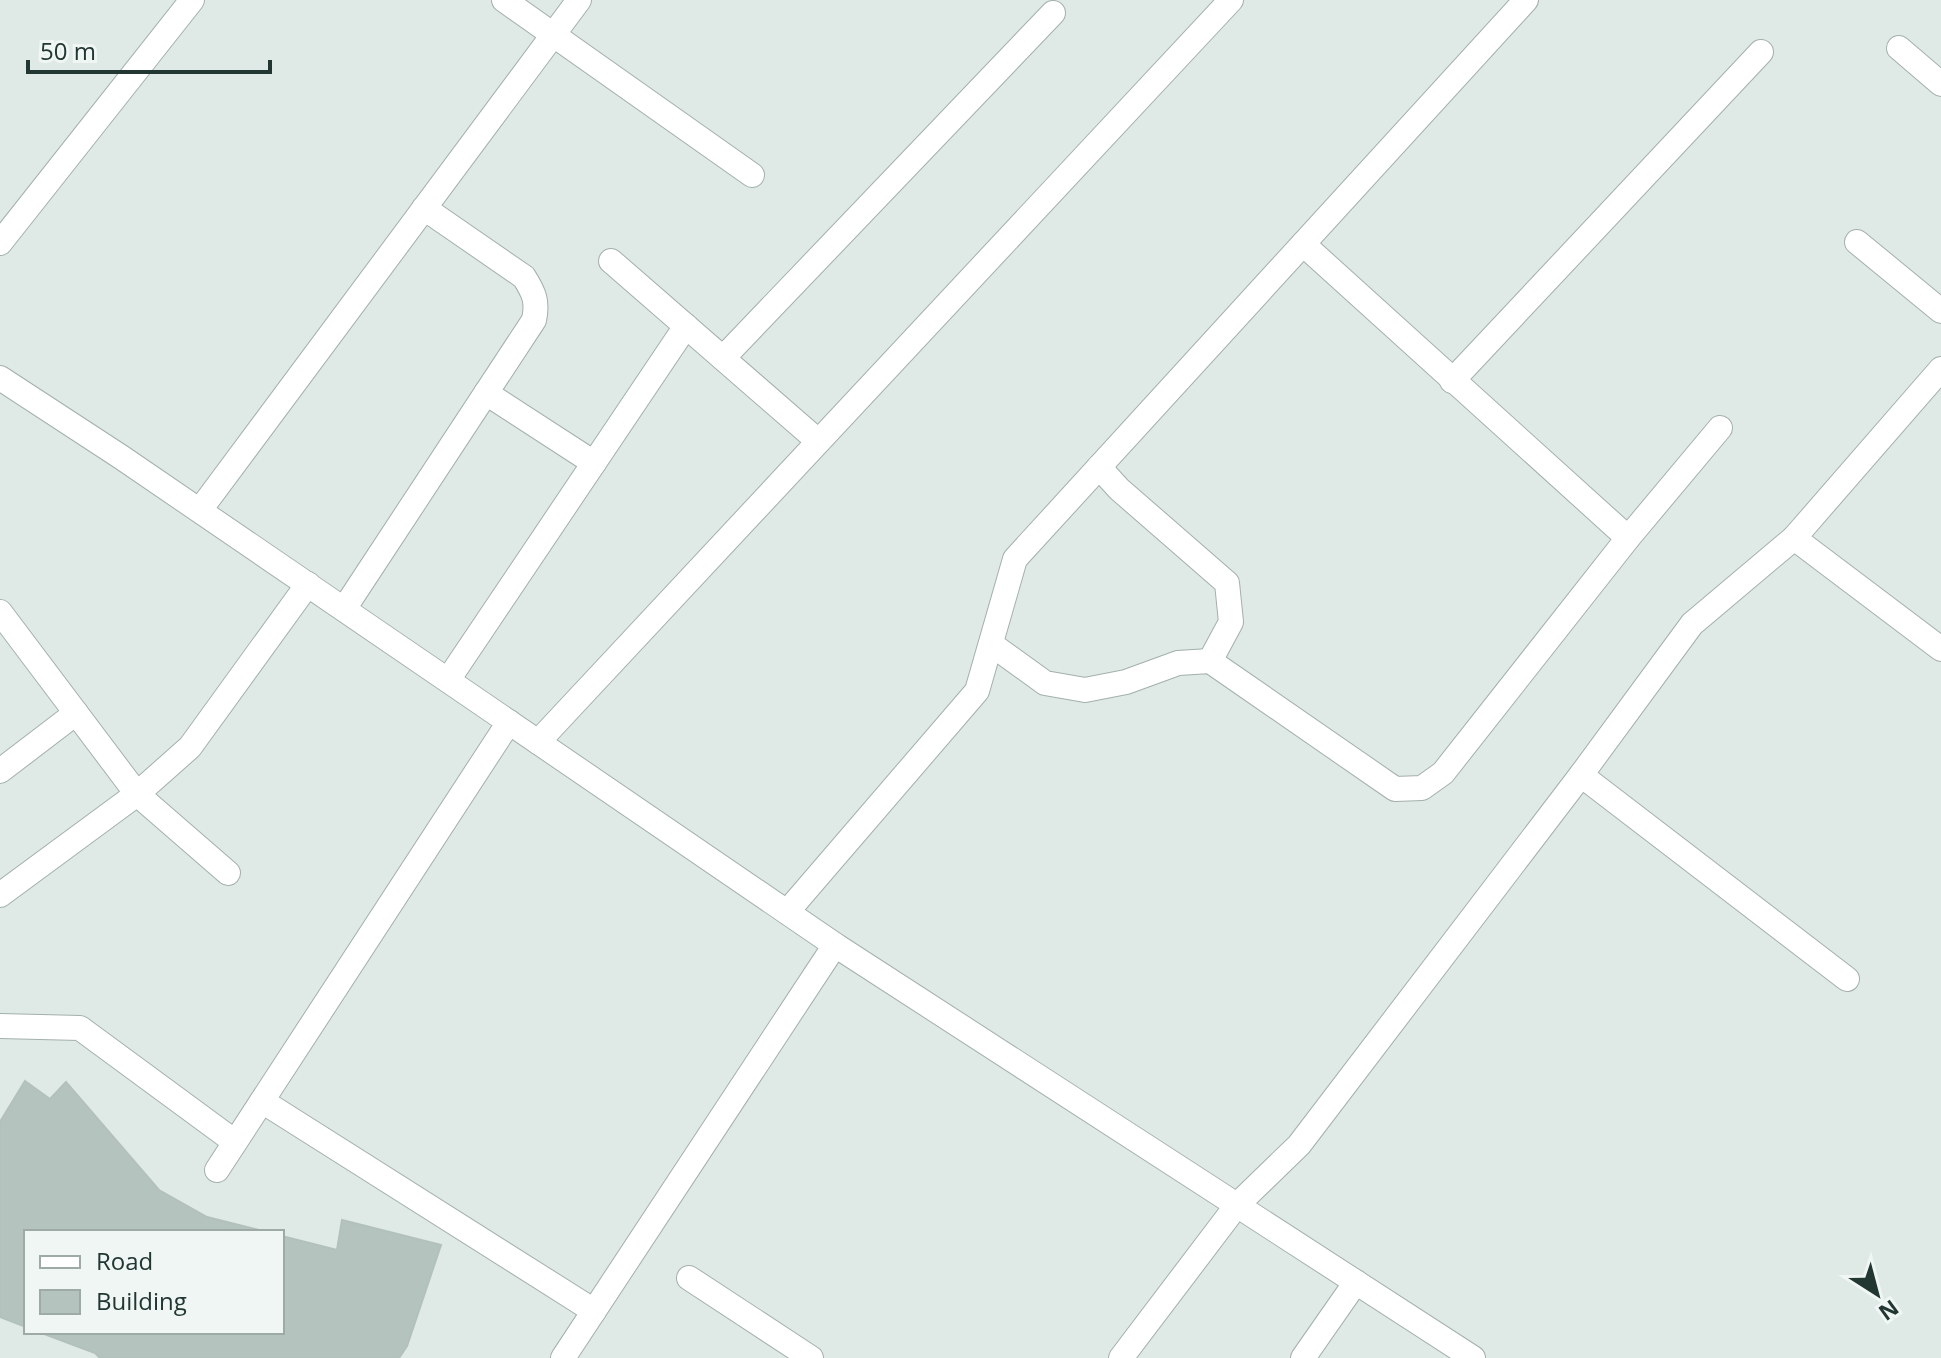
<svg xmlns="http://www.w3.org/2000/svg" width="1941" height="1358" font-family="'Open Sans',sans-serif">
<rect width="100%" height="100%" fill="#dfe9e5"/>
<!-- building -->
<g fill="#b5c3be" stroke="#b2c1bc" stroke-width="2">
<path d="M25 1081 50 1099 66 1082 159 1190 207 1217 267 1232H26V1327L0 1317V1122Z"/>
<path d="M342 1220 441 1245 407 1346 399 1358H100L95 1353 39 1332H282V1236L337 1250Z"/>
</g>
<g fill="none" stroke-linecap="round" stroke-linejoin="round">
<!-- minor casing -->
<g stroke="#a3b0ac" stroke-width="26">
<g id="minor">
<path d="M504 0 752 175"/>
<path d="M1899 48 1941 84"/>
<path d="M1857 242 1941 311"/>
<path d="M0 243 192 0"/>
<path d="M1303 244 1628 538"/>
<path d="M611 261 818 441"/>
<path d="M723 358 1053 13"/>
<path d="M0 378 121 457 835 945 1473 1358"/>
<path d="M1452 381 1761 52"/>
<path d="M486 393 594 463"/>
<path d="M1099 467 1119 489 1227 583 1231 622 1210 661"/>
<path d="M200 510 579 0"/>
<path d="M1794 538 1941 649"/>
<path d="M344 609 534 320C538 301 534 293 524 277L424 208"/>
<path d="M0 612 137 794 228 873"/>
<path d="M991 644 1045 683 1085 690 1126 682 1178 663 1210 661 1395 789 1422 788 1443 773 1628 538 1720 428"/>
<path d="M448 680 686 326"/>
<path d="M538 742 1231 0"/>
<path d="M0 771 76 713"/>
<path d="M1581 775 1847 979"/>
<path d="M0 895 137 794 190 747 308 584"/>
<path d="M787 912 977 691 1015 559 1526 0"/>
<path d="M0 1026 80 1028 235 1142"/>
<path d="M262 1101 594 1311"/>
<path d="M217 1170 509 722"/>
<path d="M689 1278 811 1358"/>
<path d="M563 1358 835 945"/>
<path d="M1121 1358 1237 1205 1299 1145 1581 775 1692 624 1794 538 1941 369"/>
<path d="M1303 1358 1356 1282"/>
</g>
</g>
<!-- minor -->
<use href="#minor" stroke="#fff" stroke-width="24"/>
</g>
<!-- legend -->
<rect x="24" y="1230" width="260" height="104" fill="#eff6f3" stroke="#9daaa6" stroke-width="2"/>
<rect x="40" y="1256" width="40" height="12" fill="#ffffff" stroke="#9daaa6" stroke-width="2"/>
<text x="96" y="1270" font-size="24" fill="#223732">Road</text>
<rect x="40" y="1290" width="40" height="24" fill="#b5c3be" stroke="#9daaa6" stroke-width="2"/>
<text x="96" y="1310" font-size="24" fill="#223732">Building</text>
<!-- north arrow -->
<g transform="translate(1877 1294) rotate(144)" stroke="#eff6f3" stroke-width="6" paint-order="stroke">
<path d="M0-6L14 30L0 20L-14 30Z" fill="#223732"/>
<text y="-12" font-size="22" font-weight="bold" text-anchor="middle" fill="#223732">N</text>
</g>
<!-- scale -->
<path d="M28 60v12h242v-12" fill="none" stroke="#223732" stroke-width="4"/>
<text x="40" y="60" font-size="24" fill="#223732" stroke="#eff6f3" stroke-width="6" paint-order="stroke">50 m</text>
</svg>
